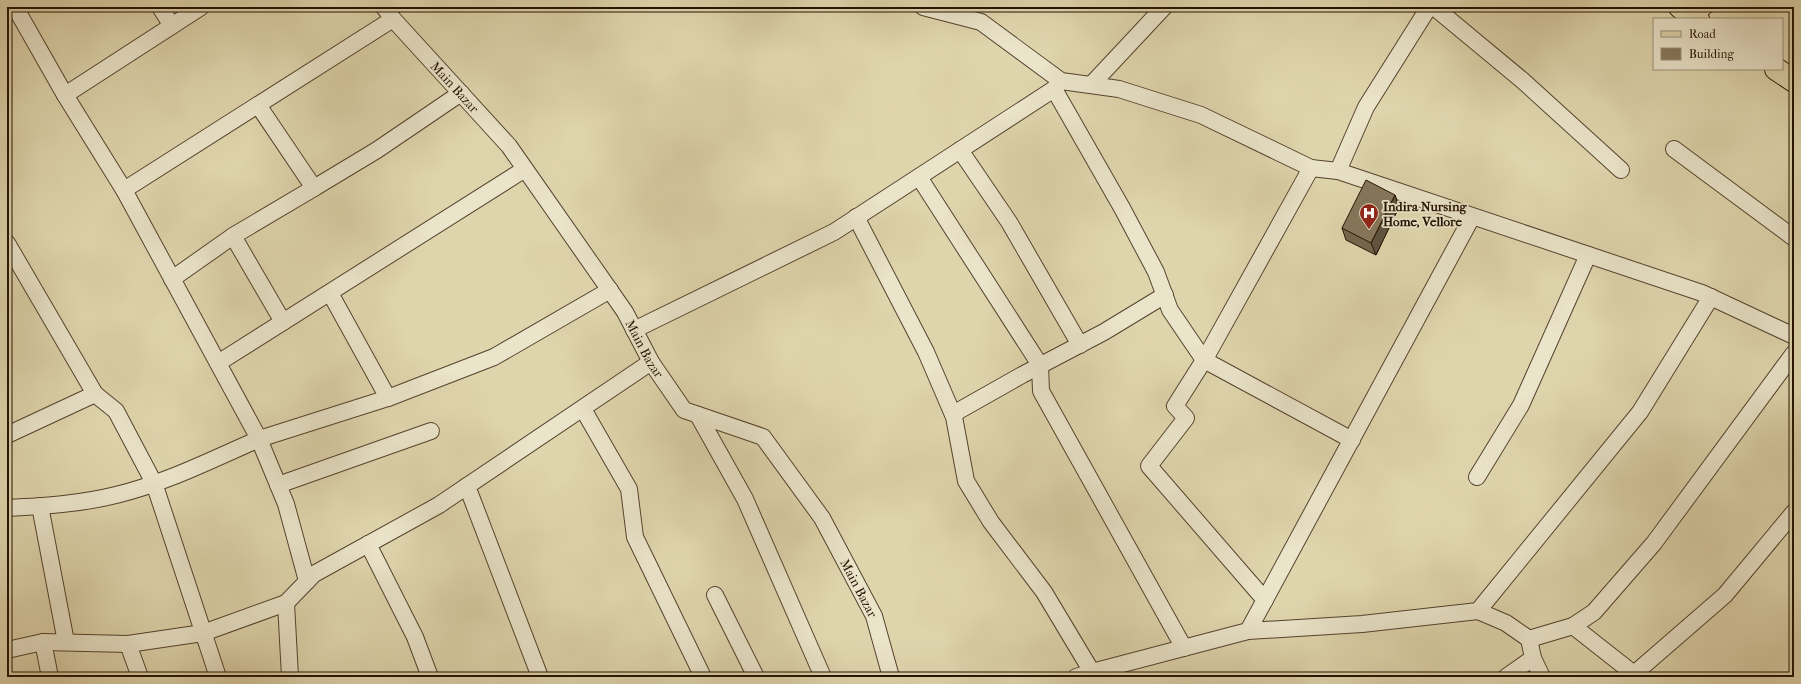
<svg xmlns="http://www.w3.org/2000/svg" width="1801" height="684" font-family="'IM FELL French Canon',serif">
<rect width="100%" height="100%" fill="#dfd5ad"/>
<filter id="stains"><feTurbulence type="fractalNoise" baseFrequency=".005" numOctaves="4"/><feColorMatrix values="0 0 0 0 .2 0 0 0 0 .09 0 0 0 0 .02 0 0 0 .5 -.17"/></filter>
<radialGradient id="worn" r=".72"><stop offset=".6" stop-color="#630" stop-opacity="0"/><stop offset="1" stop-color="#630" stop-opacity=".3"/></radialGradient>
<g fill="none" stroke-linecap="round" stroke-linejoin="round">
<!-- lane casing -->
<g stroke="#54432d" stroke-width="10">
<path id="lane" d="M1698 18 1710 7"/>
</g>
<!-- street casing -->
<g stroke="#54432d" stroke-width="18">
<g id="street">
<path d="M15 7 65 95 201 7"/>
<path d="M160 7 172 26"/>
<path id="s1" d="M384 7 393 19 509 146 625 312 651 362 684 410 763 437 822 518 874 616 891 677"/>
<path d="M923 7 981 22 1061 81 1119 89 1201 115 1311 168 1338 171 1702 293 1794 336"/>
<path d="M1434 7 1522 80 1621 170"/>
<path d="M1091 85 1164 7"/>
<path d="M1054 89 1122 208 1156 272 1170 310 1204 360 1352 440"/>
<path d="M65 95 124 190"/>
<path d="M258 105 314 188 377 150 461 93"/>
<path d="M1674 149 1794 238"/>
<path d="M960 150 1009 222 1080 345"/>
<path d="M1338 171 1366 107 1429 7"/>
<path d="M919 177 1040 365 1041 391 1184 648"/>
<path d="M856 217 926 352 954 417 966 481 991 522 1044 592 1092 672 1248 631 1472 217"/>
<path d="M7 243 95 394 7 435"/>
<path d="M172 279 233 236"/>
<path d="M330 293 388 398"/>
<path d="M283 322 233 236 314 188"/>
<path d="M634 330 834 232 1054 89 1061 81"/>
<path d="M218 363 525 169"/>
<path d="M95 394 116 411 154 483 218 677"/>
<path d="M583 409 629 489 635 537 703 677"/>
<path d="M953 414 1022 375 1104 332 1165 295"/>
<path d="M698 415 745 499 823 677"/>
<path d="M1477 477 1521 405 1588 255"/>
<path d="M278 485 431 431"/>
<path d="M467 486 540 677"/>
<path d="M40 506 66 642"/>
<path d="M7 508C44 506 80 504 116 495 166 483 213 459 259 439L124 190 393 19"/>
<path d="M368 544 415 637 430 677"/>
<path d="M307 581 286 504 259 439 388 398 494 357 610 290"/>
<path d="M715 595 756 677"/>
<path d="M1265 600 1149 466 1186 418 1175 406 1206 357 1311 168"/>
<path d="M286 603 290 677"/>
<path d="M1478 611 1506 623 1529 639 1573 626 1594 612 1654 543 1794 353"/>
<path d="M1573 626 1634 674 1725 595 1794 512"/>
<path d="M1248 631 1362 624 1478 611 1640 412 1711 297"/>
<path d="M1529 639 1533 658 1542 677"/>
<path d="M43 642 50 677"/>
<path d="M128 644 140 677"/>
<path d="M7 650 43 642 128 644 203 633 286 603 314 574 439 505 651 362"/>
<path d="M1076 677 1092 672"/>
<path d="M1506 677 1533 658"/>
</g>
</g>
<!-- primary casing -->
<g stroke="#251202" stroke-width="24">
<g id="primary">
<path d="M1680 7 1698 19"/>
<path d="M1776 69 1794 81"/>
</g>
</g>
<!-- lane -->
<use href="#lane" stroke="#eae4ca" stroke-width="8"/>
<!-- street -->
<use href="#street" stroke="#eae4ca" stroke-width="16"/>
<!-- primary -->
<use href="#primary" stroke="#dfd5ad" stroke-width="22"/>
</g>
<!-- wall -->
<path fill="#73664e" stroke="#251202" d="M1395 195 1399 207 1376 255 1346 240 1342 228Z"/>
<!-- shaded-wall -->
<path fill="#5e5340" stroke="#251202" d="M1395 195 1399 207 1376 255 1371 243Z"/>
<!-- building -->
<path fill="#86775b" stroke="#251202" d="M1366 180 1395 195 1371 243 1342 228Z"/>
<!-- icons -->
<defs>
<g id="hospital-pin" transform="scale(1)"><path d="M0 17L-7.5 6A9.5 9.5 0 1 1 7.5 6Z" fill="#8f2418" stroke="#eae4ca"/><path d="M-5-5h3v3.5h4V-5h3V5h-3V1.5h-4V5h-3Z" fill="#fff"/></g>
</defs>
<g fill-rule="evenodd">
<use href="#hospital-pin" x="1369" y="213"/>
</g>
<g text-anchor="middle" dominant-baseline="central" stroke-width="3.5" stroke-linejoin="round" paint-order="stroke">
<!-- street labels -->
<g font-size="13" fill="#251202" stroke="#eae4ca">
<text stroke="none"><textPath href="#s1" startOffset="107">Main Bazar</textPath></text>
<text stroke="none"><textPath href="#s1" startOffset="431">Main Bazar</textPath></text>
<text stroke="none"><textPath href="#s1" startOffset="767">Main Bazar</textPath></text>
</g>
<!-- poi labels -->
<g font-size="13" font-weight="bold" fill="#251202" stroke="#eae4ca" text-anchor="start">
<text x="1383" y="206">Indira Nursing<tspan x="1383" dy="15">Home, Vellore</tspan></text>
</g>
</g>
<!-- margin -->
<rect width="1801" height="684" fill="none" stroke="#dfd5ad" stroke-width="24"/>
<rect x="8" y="8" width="1785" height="668" fill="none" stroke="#251202" stroke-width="2"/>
<rect x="12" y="12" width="1777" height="660" fill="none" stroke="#251202"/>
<!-- legend -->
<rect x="1653" y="18" width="130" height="52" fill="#eae4ca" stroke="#9b907a"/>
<rect x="1661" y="31" width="20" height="6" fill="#dfd5ad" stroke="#9b907a"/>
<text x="1689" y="38" font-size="12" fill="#251202">Road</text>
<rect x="1661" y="48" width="20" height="12" fill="#86775b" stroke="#9b907a"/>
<text x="1689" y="58" font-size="12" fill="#251202">Building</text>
<rect width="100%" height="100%" filter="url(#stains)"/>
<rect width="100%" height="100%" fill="url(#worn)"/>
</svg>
